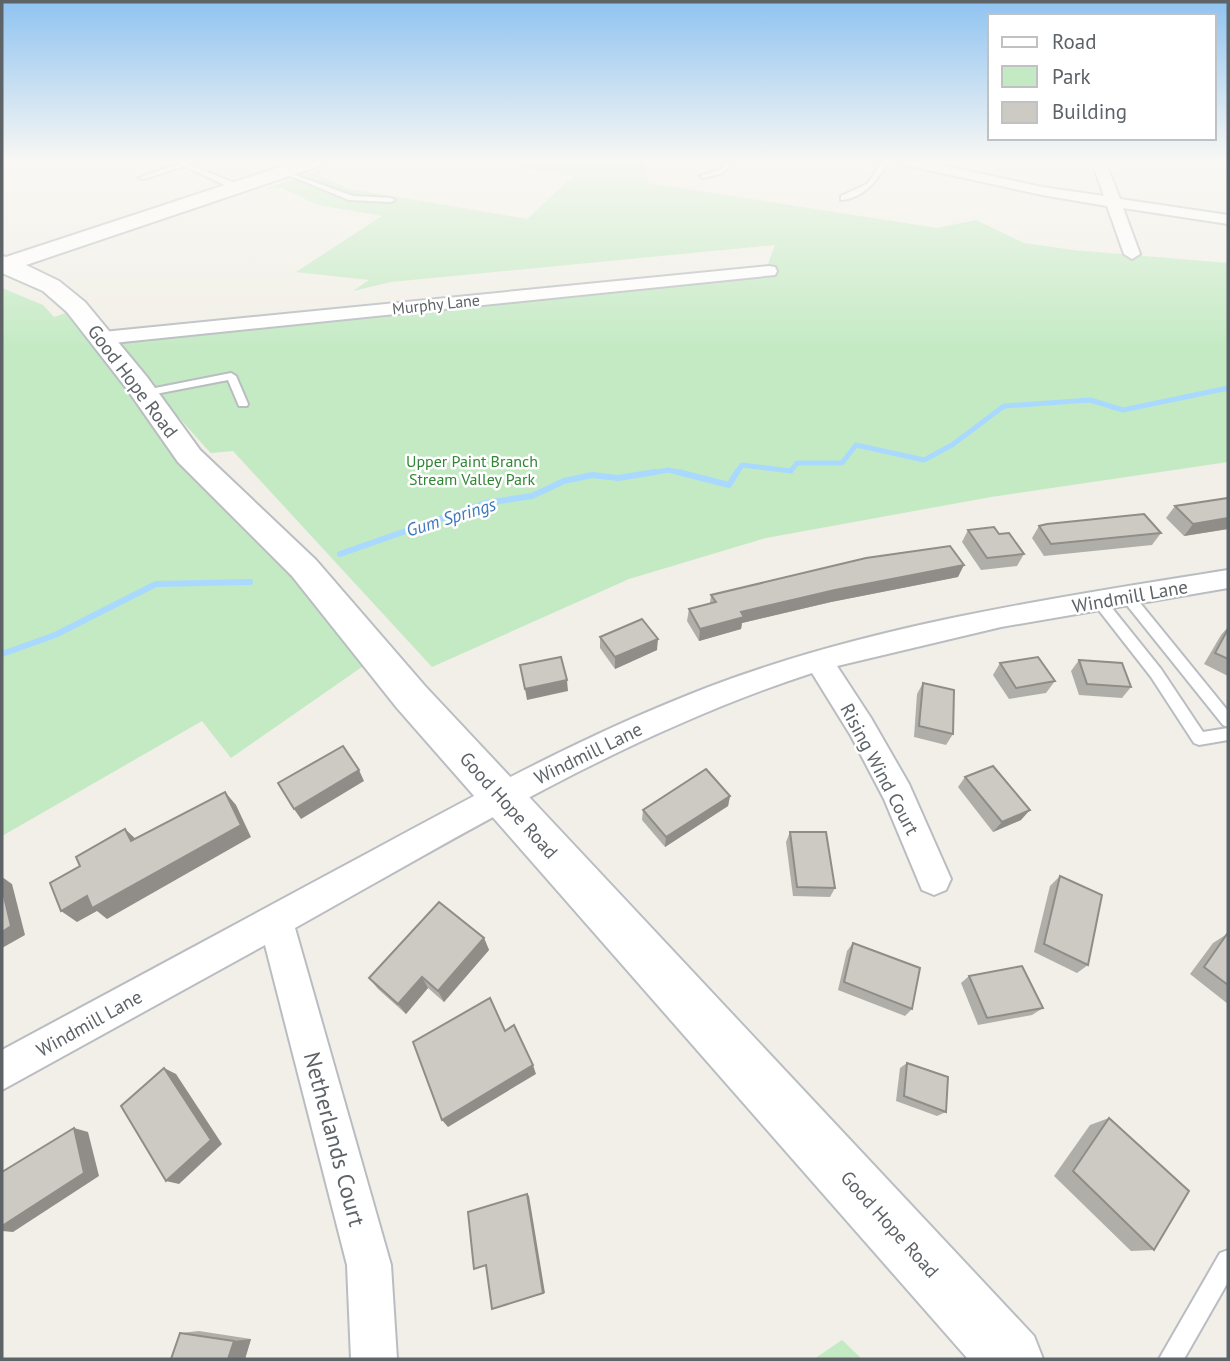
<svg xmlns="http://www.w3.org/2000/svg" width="1230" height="1361" font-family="'PT Sans',sans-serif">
<rect width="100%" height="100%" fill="#f1efe7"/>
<!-- green -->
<g fill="#c3eac3">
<path d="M525 161H645L648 183 937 228 976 220 1024 243 1073 250 1228 263V462L991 497 766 538 629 579 432 667 233 451 211 453 206 448 111 341 764 275 775 245 391 282 353 291 369 280 296 272 382 216 318 205 282 188 265 189 320 170V176L350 189 527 219 573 176 517 167Z"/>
<path d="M2 288 43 305 54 317 71 311 369 662 231 758 202 721 2 836Z"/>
<path d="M842 1340 862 1359H814Z"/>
</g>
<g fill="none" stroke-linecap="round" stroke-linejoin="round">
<!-- stream-far1 -->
<g stroke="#aad9ff" stroke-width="5">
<path d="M644 474 669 470 685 474"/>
<path d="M736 474 742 465 791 471 797 463H842L856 445 924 460 952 445 1004 406 1090 400 1123 410 1228 388"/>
</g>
<!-- stream -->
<g stroke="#aad9ff" stroke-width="6">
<path d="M678 472 729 485 737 472"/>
<path d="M340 554 486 503 532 496 564 481 592 475 618 478 655 472"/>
<path d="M2 654 55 635 156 584 250 582"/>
</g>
<!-- lane casing -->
<g stroke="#b9bdc1" stroke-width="4">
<g id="lane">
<path d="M729 161H735L723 173 703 178 700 176 719 170Z"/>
<path d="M883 161H889C878 179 865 198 841 200V196L867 184Z"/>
<path d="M184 162 239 185 240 187 233 189 184 166 144 179 139 178Z"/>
<path d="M281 170 353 196 391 198 395 200 391 202 349 200 281 172Z"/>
<path d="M231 373 236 376 248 404 247 406H239L228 380 145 396 140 393 145 390Z"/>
<path d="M1127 591 1132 593 1228 711V727L1223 725 1122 599 1121 596 1122 593Z"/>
<path d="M1099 596 1104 598 1161 669 1203 732 1228 728V740L1199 745 1194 743 1151 677 1094 604 1093 601Z"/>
<path d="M1228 1250V1282L1184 1359H1159L1220 1253Z"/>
</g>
</g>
<!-- street casing -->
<g stroke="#b9bdc1" stroke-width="4">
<g id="street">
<path d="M898 161H922L1042 187 1104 196 1092 161H1105L1120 199 1228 215V224L1123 208 1140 254 1132 259 1124 254 1107 206 1042 195 905 165Z"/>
<path d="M769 266 775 267 777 271 775 275 103 344 94 338 103 332Z"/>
<path d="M1228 570V588L1001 627 837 666 871 718 909 784 951 879 946 890 934 895 922 890 884 799 851 736 812 673C628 733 463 834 295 928L391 1265 397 1359H351L347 1265 265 945 2 1090V1050C123 985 245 919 366 854 486 789 605 724 733 678 893 621 1061 597 1228 570Z"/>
</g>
</g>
<!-- secondary casing -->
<g stroke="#babec3" stroke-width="4">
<path id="secondary" d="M298 161H324L322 165 26 265 59 281 85 302 147 377 200 450 316 560 425 686 1034 1336 1043 1359H968L397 708 292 576 178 462 127 389 67 312 43 291 2 273V256L6 257Z"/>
</g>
<!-- lane -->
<use href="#lane" fill="#fff" fill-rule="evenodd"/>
<!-- street -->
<use href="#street" fill="#fff" fill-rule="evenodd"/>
<!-- secondary -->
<use href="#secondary" fill="#fff" fill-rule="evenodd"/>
</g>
<!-- wall -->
<g fill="#b0aea9">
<path d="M1228 498V529L1184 536 1166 518 1175 506Z"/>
<path d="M1039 526 1161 533 1152 545 1044 556 1032 538Z"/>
<path d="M968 530 999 534 1024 554 1017 566 981 570 962 542Z"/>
<path d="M958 577 831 602 742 623 741 629 699 641 687 621 689 609 710 603 711 595Z"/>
<path d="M1228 627V676L1204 664 1221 635Z"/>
<path d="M600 637 657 650 615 669 600 648Z"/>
<path d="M1079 660 1131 687 1122 698 1079 695 1071 671Z"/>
<path d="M1000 663 1055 681 1046 693 1009 699 993 675Z"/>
<path d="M923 683 953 734 946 745 914 737 917 694Z"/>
<path d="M965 777 1021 820 993 832 958 787Z"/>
<path d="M730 796 728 806 665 847 642 820 643 810Z"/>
<path d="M790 832 835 888 830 897 793 896 786 842Z"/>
<path d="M1060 876 1088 965 1077 973 1034 952 1050 886Z"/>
<path d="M1227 934 1228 935V1004L1190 974 1213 943Z"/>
<path d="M484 938 489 950 444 1002 428 988 406 1014 378 989 369 978Z"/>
<path d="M853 943 912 1009 905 1016 838 990 847 951Z"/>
<path d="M969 976 1043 1008 1032 1015 978 1025 961 983Z"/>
<path d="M907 1063 946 1112 937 1116 896 1101 900 1068Z"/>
<path d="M1109 1118 1154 1250 1131 1251 1054 1176 1090 1125Z"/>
<path d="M199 1331 251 1339 245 1359 180 1333Z"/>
</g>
<!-- shaded-wall -->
<g fill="#908d89">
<path d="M1228 518V529L1184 536 1193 524Z"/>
<path d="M964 565 958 577 831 602 742 623 741 629 699 641 700 629 741 612 835 590Z"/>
<path d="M658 639 657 650 615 669V657Z"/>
<path d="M567 680 568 691 527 700 525 689Z"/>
<path d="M359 770 364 781 301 819 294 809Z"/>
<path d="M225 792 236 805 251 837 107 919 97 911 77 922 61 911 87 896Z"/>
<path d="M730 796 728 806 665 847 666 837Z"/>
<path d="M1030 810 1021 820 993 832 1002 822Z"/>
<path d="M125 829 139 842 131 841Z"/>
<path d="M2 877 12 884 25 935 2 948Z"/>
<path d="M484 938 489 950 444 1002 438 991Z"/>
<path d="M422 977 428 988 406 1014 398 1004Z"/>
<path d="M533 1065 536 1074 448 1127 442 1120Z"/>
<path d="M164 1068 176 1074 222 1144 179 1184 166 1181Z"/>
<path d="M74 1128 88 1132 99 1176 13 1232 2 1231V1226Z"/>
<path d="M527 1194 529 1196 545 1293 492 1309Z"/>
<path d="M251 1339 245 1359H228L234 1341Z"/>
</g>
<!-- building -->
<g fill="#cdcac4" stroke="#908d89" stroke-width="2">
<path d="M1228 498V518L1193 524 1175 506Z"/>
<path d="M1144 514 1161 533 1051 544 1039 526 1047 524Z"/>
<path d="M994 527 999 534 1009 533 1024 554 987 558 968 530Z"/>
<path d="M950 546 964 565 835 590 741 612 744 617 700 629 689 609 716 602 711 595 866 558Z"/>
<path d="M642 619 658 639 615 657 600 637Z"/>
<path d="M1228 629V659L1215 653Z"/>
<path d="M561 657 567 680 525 689 520 665Z"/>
<path d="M1038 657 1055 681 1016 688 1000 663Z"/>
<path d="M1079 660 1122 663 1131 687 1087 684Z"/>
<path d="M923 683 954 690 953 734 919 726Z"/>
<path d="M343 746 359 770 294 809 278 783Z"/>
<path d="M993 766 1030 810 1002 822 965 777Z"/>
<path d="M706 769 730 796 666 837 643 810Z"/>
<path d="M225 792 241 825 92 908 87 896 61 911 50 883 80 866 76 857 125 829 131 841Z"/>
<path d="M790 832H826L835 888 797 887Z"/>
<path d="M1060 876 1102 895 1088 965 1044 944Z"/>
<path d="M2 888 11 926 2 932Z"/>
<path d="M439 902 484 938 438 991 422 977 398 1004 369 978Z"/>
<path d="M1227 934 1228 935V985L1204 967Z"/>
<path d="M853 943 920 968 912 1009 844 982Z"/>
<path d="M1022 966 1043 1008 987 1018 969 976Z"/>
<path d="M490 998 505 1031 514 1025 533 1065 442 1120 413 1042Z"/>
<path d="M907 1063 948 1077 946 1112 904 1096Z"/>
<path d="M164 1068 211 1140 166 1181 121 1106Z"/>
<path d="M1109 1118 1189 1191 1154 1250 1073 1171Z"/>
<path d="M74 1128 84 1173 2 1226V1172Z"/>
<path d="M527 1194 543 1293 492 1309 486 1265 474 1269 468 1212Z"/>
<path d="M180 1333 234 1341 228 1359H171Z"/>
</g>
<!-- sky -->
<linearGradient id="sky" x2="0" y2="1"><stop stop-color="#8fc3f1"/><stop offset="0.46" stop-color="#f9f8f4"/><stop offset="1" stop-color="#f9f8f4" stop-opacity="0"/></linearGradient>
<rect width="1230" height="351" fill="url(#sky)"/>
<g text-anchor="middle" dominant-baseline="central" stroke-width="5" stroke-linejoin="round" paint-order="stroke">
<!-- far-street labels -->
<g font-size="16" fill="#5e6368" stroke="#fff">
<text transform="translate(436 304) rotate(-6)">Murphy Lane</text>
</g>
<!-- far-park labels -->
<g font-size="16" fill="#308634" stroke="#fff">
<text x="472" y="461">Upper Paint Branch<tspan x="472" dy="18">Stream Valley Park</tspan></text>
</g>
<!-- far-water labels -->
<g font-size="18" font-style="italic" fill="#3e79b9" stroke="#fff">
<text transform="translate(451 517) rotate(-17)">Gum Springs</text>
</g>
<!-- street labels -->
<g font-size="19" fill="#5e6368" stroke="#fff">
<text transform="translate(133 381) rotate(53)">Good Hope Road</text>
<text transform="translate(1130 596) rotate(-10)">Windmill Lane</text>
<text transform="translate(588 753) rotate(-26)">Windmill Lane</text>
<text transform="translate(880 769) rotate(62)">Rising Wind Court</text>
<text transform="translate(509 805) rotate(48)">Good Hope Road</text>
<text transform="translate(89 1023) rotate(-29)">Windmill Lane</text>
<text transform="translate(890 1224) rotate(48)">Good Hope Road</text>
</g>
<!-- near-street labels -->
<g font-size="23" fill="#5e6368" stroke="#fff">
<text transform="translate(335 1139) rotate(75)">Netherlands Court</text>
</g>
</g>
<!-- border -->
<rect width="1230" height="1361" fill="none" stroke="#5e6368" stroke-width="7"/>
<!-- legend -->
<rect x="988" y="14" width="228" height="126" fill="#ffffff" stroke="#bfc1c3" stroke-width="2"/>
<rect x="1002" y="37" width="35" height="10" fill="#ffffff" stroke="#bfc1c3" stroke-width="2"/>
<text x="1052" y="49" font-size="21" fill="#5e6368">Road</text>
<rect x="1002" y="66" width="35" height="21" fill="#c3eac3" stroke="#bfc1c3" stroke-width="2"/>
<text x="1052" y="84" font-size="21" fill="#5e6368">Park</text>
<rect x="1002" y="102" width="35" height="21" fill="#cdcac4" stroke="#bfc1c3" stroke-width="2"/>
<text x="1052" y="119" font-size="21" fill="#5e6368">Building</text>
</svg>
